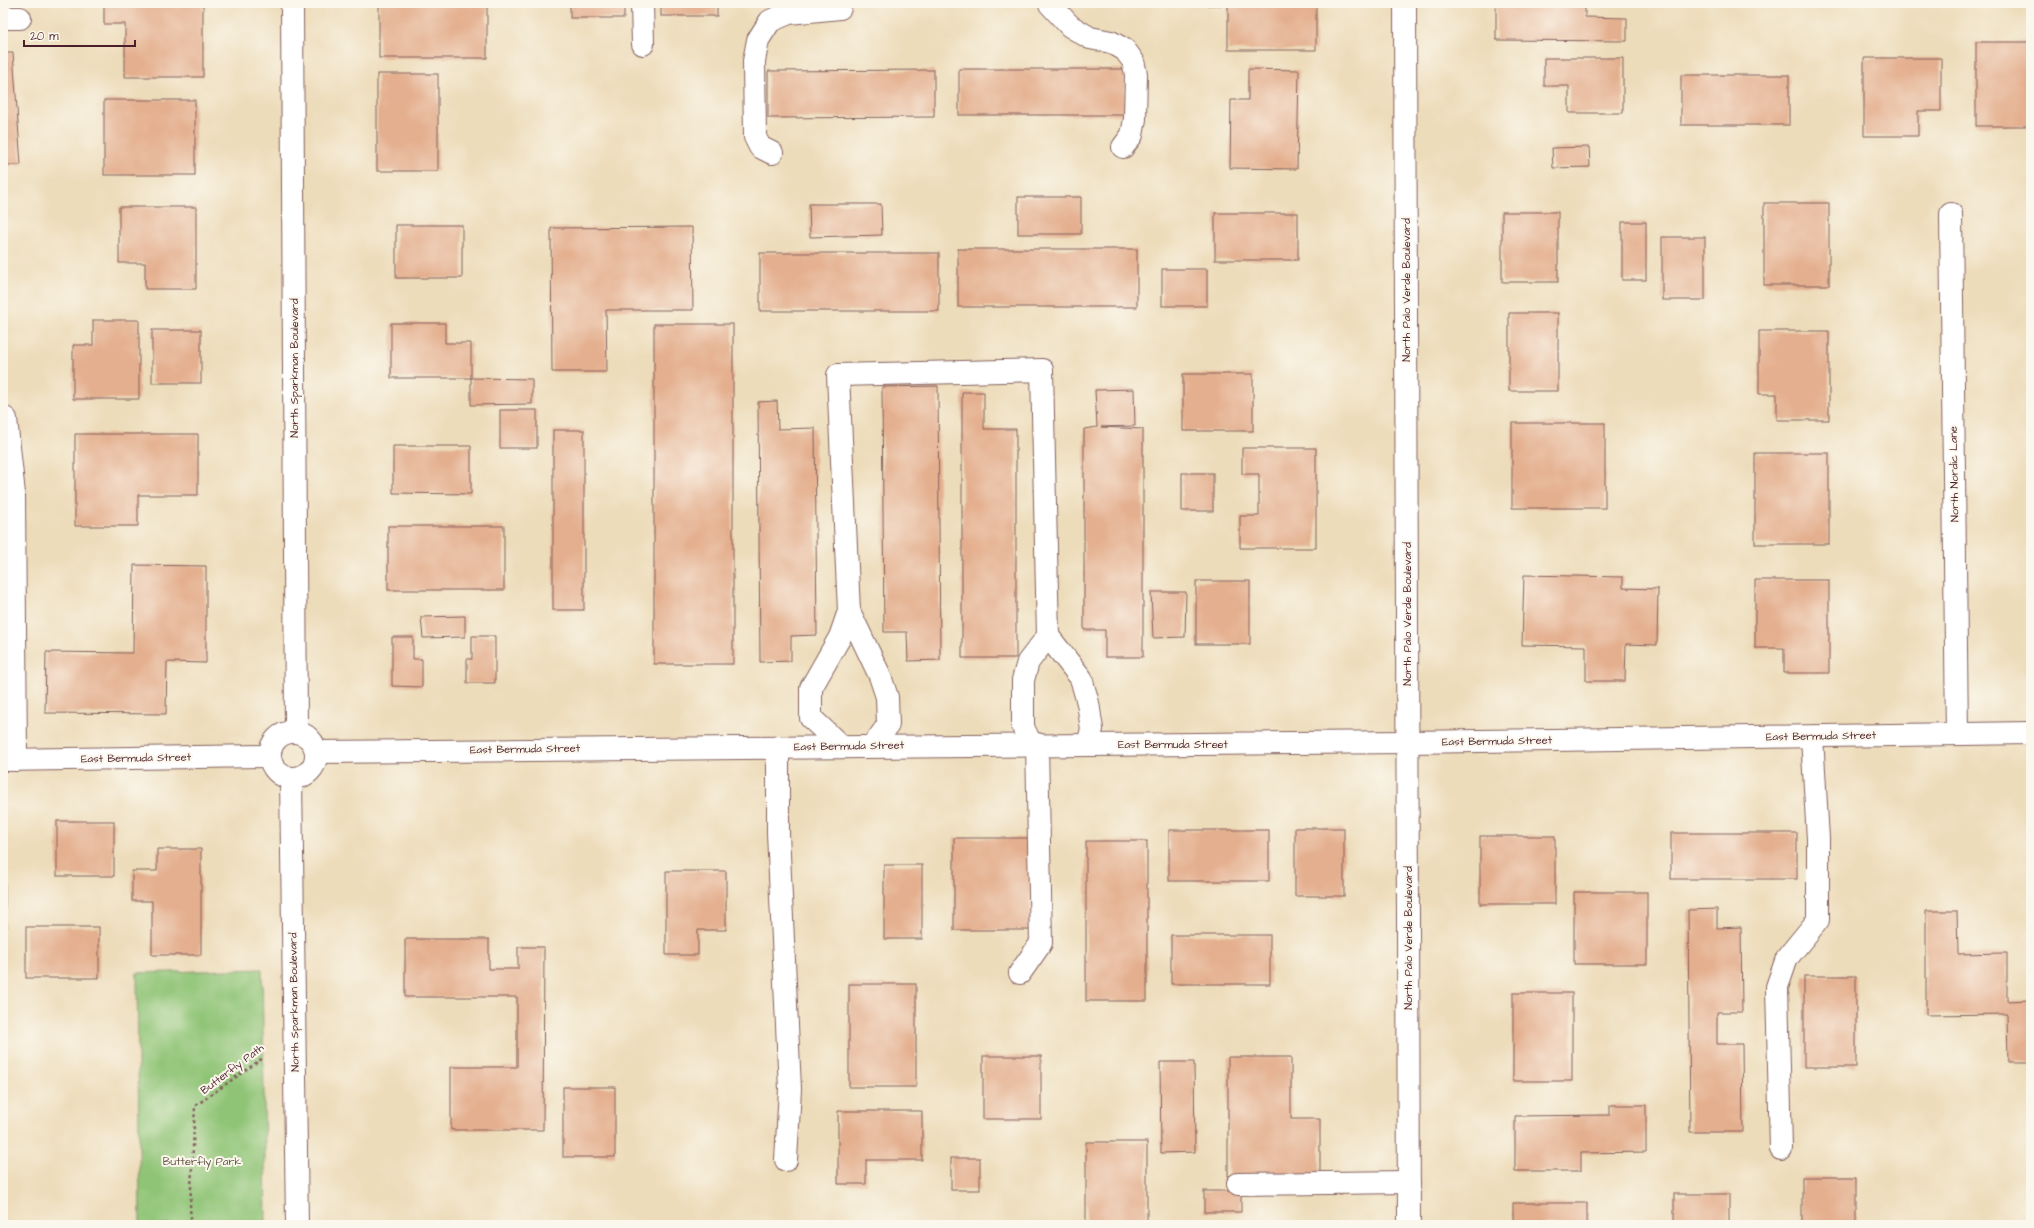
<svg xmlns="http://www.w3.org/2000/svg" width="2034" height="1228" font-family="'Architects Daughter',sans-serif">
<rect width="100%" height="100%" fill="#fbf7ec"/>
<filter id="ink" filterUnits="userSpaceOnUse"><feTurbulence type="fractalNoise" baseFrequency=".025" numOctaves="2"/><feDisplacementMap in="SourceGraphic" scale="8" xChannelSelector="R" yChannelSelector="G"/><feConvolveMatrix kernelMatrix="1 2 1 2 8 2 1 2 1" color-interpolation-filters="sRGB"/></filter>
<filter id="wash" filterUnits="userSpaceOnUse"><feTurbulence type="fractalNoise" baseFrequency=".012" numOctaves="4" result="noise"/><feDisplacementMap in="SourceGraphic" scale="16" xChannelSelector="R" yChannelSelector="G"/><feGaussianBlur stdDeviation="0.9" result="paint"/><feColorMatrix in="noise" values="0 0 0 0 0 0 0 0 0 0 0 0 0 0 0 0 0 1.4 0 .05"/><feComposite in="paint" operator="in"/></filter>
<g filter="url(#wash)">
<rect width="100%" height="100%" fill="#eddcba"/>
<!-- green -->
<path fill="#8fc476" stroke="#6c7250" d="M262 969 266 1225H140L137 973Z"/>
<g id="blocks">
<!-- building -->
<g fill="#e4af8e">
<path d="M104 3H203V77H125V24H104Z"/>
<rect x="379" y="3" width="108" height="55"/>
<rect x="570" y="3" width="54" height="15"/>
<rect x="661" y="3" width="56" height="13"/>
<path d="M1204 3H1316V50H1228V5H1204Z"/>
<path d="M1496 3H1585V17L1627 18V41L1496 40Z"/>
<rect x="1976" y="42" width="55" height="84"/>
<path d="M3 53H13L21 165H3Z"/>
<path d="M1544 58H1623V113H1569V86H1544Z"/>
<path d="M1864 58H1941V111H1918V136H1864Z"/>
<rect x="959" y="69" width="166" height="46"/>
<path d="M1248 69 1299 70 1297 169 1230 168 1231 100H1248Z"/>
<path d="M934 70V117L768 118V71Z"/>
<rect x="377" y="74" width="61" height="97"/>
<rect x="1681" y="75" width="108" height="50"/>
<rect x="104" y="100" width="91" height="75"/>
<path d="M1589 147 1590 167 1553 168 1552 148Z"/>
<rect x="1018" y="197" width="63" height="37"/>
<rect x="1764" y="203" width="65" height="82"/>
<path d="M809 204H881L882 235 810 237Z"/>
<path d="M119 207H196V289H145V263H119Z"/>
<rect x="1502" y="212" width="56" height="70"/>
<rect x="1215" y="213" width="83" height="47"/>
<rect x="1622" y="222" width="24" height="58"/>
<rect x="396" y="225" width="66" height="53"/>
<path d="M692 227 693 310H606L607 372H552L551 228Z"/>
<rect x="1662" y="237" width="43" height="63"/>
<rect x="958" y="249" width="179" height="58"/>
<rect x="760" y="253" width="179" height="58"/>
<rect x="1162" y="269" width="45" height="37"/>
<rect x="1509" y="313" width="49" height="78"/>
<path d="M93 320H139V399H73V345H93Z"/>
<path d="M391 323H445V343H471V378H391Z"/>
<rect x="654" y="324" width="79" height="340"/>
<rect x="152" y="330" width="49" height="53"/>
<path d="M1759 331H1829V420H1777V394H1759Z"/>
<rect x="1183" y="374" width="70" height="57"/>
<path d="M471 378 532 379V404L471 405Z"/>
<path d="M938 386 940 660 908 661 907 632H884L882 387Z"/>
<path d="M1134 389 1135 426 1101 427 1143 429V657H1105V630H1084V429L1097 427 1095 390Z"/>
<path d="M962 392H984V429H1016V658H962Z"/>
<path d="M777 401 778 429 815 428 817 635 791 636V661L760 662 758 402Z"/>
<rect x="500" y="410" width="37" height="38"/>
<rect x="1512" y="423" width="93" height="85"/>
<rect x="553" y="430" width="31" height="180"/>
<path d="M75 434H198V495H138V526H75Z"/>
<path d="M393 446H471V494L393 493Z"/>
<path d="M1242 448H1316V548H1240V516H1259V474H1242Z"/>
<rect x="1755" y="453" width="74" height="91"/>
<rect x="1182" y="473" width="31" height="38"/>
<rect x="388" y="526" width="116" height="64"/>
<path d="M134 565 206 566V663L167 662 166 714 45 713 46 652 133 653Z"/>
<path d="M1524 575 1623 577V588L1658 589 1657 645 1626 644 1625 681H1586V646L1522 645Z"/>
<path d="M1755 580H1829V673H1784V648H1755Z"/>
<rect x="1196" y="581" width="54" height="63"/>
<path d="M1151 592H1186L1185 637 1153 638Z"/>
<path d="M465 616V637L423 638 421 617Z"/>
<path d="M472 636H495V683H467V659H472Z"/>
<path d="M392 637H413V659H422V687L392 686Z"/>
<rect x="57" y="821" width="57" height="55"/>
<rect x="1295" y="828" width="49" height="68"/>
<rect x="1169" y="830" width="100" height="51"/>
<rect x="1671" y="833" width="126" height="46"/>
<rect x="1480" y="836" width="75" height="68"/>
<rect x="954" y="838" width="77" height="92"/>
<rect x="1086" y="841" width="61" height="160"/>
<path d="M157 849H201V955H152V901H132V871H157Z"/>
<rect x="3" y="852" width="2" height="77"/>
<rect x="884" y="865" width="38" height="74"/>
<path d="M666 871H726V930H698V955H666Z"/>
<rect x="1574" y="892" width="73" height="72"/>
<path d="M1717 909V928L1741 927 1742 1012H1717V1044H1742L1743 1132H1690L1688 910Z"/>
<path d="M1926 911H1957L1958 954 2007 953V1001L2031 1000V1062H2008L2007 1014 1926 1015Z"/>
<rect x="26" y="927" width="73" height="51"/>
<rect x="1171" y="935" width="99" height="49"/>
<path d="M405 939H489V969H518V947H544L543 1130H451V1067H517V997H405Z"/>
<rect x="1804" y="976" width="52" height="91"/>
<rect x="849" y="984" width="67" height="103"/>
<rect x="1513" y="993" width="59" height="88"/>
<rect x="983" y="1056" width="58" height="63"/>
<path d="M1228 1057H1291V1119H1320V1176H1228Z"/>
<path d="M1160 1062H1194L1195 1152 1161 1153Z"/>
<rect x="563" y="1087" width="52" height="70"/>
<path d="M1610 1105H1646V1152L1581 1153V1171H1515V1116L1610 1115Z"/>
<path d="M838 1111H922V1160H866V1184H838Z"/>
<rect x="1086" y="1142" width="61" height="83"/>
<rect x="951" y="1158" width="29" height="32"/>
<rect x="1802" y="1177" width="54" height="48"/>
<rect x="1204" y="1191" width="37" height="21"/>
<rect x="1674" y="1194" width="55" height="31"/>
<rect x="1513" y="1203" width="74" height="22"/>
</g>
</g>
</g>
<g filter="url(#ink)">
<use href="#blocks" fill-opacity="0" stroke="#83615d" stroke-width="1"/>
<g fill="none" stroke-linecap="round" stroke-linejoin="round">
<!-- minor casing -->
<g stroke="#83615d" stroke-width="24">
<g id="minor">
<path d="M292 3 296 732"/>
<path d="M642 3 643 44"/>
<path d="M1049 3 1070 26 1090 38 1111 42 1125 50 1133 61 1136 74 1135 119 1132 135 1123 147"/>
<path d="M1405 3 1409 1225"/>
<path d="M3 18H20"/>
<path d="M772 153 760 147 755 137 754 61 758 40 770 21 789 13 840 8"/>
<path d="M1951 214 1957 734"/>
<path d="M3 417 6 419 14 494 16 760"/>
<path d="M849 611 880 676 887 697 888 725 873 746"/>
<circle cx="293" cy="755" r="23"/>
<path d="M1031 744 1023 727V680L1028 662 1048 636"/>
<path d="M841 746 811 718V688L840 637 849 611 838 375 1042 370 1048 636 1081 678 1088 703 1092 729 1088 744"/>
<path d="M778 747V833L790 1089 786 1160"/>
<path d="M316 752 1407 742 2031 733"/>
<path d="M3 760 269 756"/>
<path d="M291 778 297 1225"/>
<path d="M1020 973 1041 943 1037 744"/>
<path d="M1781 1149 1777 987 1787 958 1818 920V839L1812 737"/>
<path d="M1238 1184 1409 1182"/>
</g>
</g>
<!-- path -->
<path stroke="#83615d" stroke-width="2.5" stroke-dasharray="3 3" stroke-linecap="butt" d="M192 1225 190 1209 195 1106 263 1058"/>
<!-- minor -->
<use href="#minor" stroke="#fff" stroke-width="22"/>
</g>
</g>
<g text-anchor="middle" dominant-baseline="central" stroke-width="4" stroke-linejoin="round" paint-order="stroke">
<!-- street labels -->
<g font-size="11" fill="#4a1f2b" stroke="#fbf7ec">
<text transform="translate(1406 290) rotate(-90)">North Palo Verde Boulevard</text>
<text transform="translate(294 368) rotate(-90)">North Sparkman Boulevard</text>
<text transform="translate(1954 474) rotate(-91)">North Nordic Lane</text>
<text transform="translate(1407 614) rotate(-90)">North Palo Verde Boulevard</text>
<text transform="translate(1821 736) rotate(-1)">East Bermuda Street</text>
<text transform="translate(1497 741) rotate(-1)">East Bermuda Street</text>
<text x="1173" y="744">East Bermuda Street</text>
<text transform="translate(849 746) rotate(-1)">East Bermuda Street</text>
<text transform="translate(525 749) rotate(-1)">East Bermuda Street</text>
<text transform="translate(136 758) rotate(-1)">East Bermuda Street</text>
<text transform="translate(1408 938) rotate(-90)">North Palo Verde Boulevard</text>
<text transform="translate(294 1002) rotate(-91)">North Sparkman Boulevard</text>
<text transform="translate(232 1069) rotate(-37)">Butterfly Path</text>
</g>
<!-- park labels -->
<g font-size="11" fill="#5f5142" stroke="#fbf7ec">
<text x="202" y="1161">Butterfly Park</text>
</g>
</g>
<!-- margin -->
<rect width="2034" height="1228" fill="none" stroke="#fbf7ec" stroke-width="16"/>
<!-- scale -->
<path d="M24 40v6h111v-6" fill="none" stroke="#4a1f2b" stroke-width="2"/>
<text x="30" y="40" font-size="12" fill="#4a1f2b" stroke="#fbf7ec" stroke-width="3" paint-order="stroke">20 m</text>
</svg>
